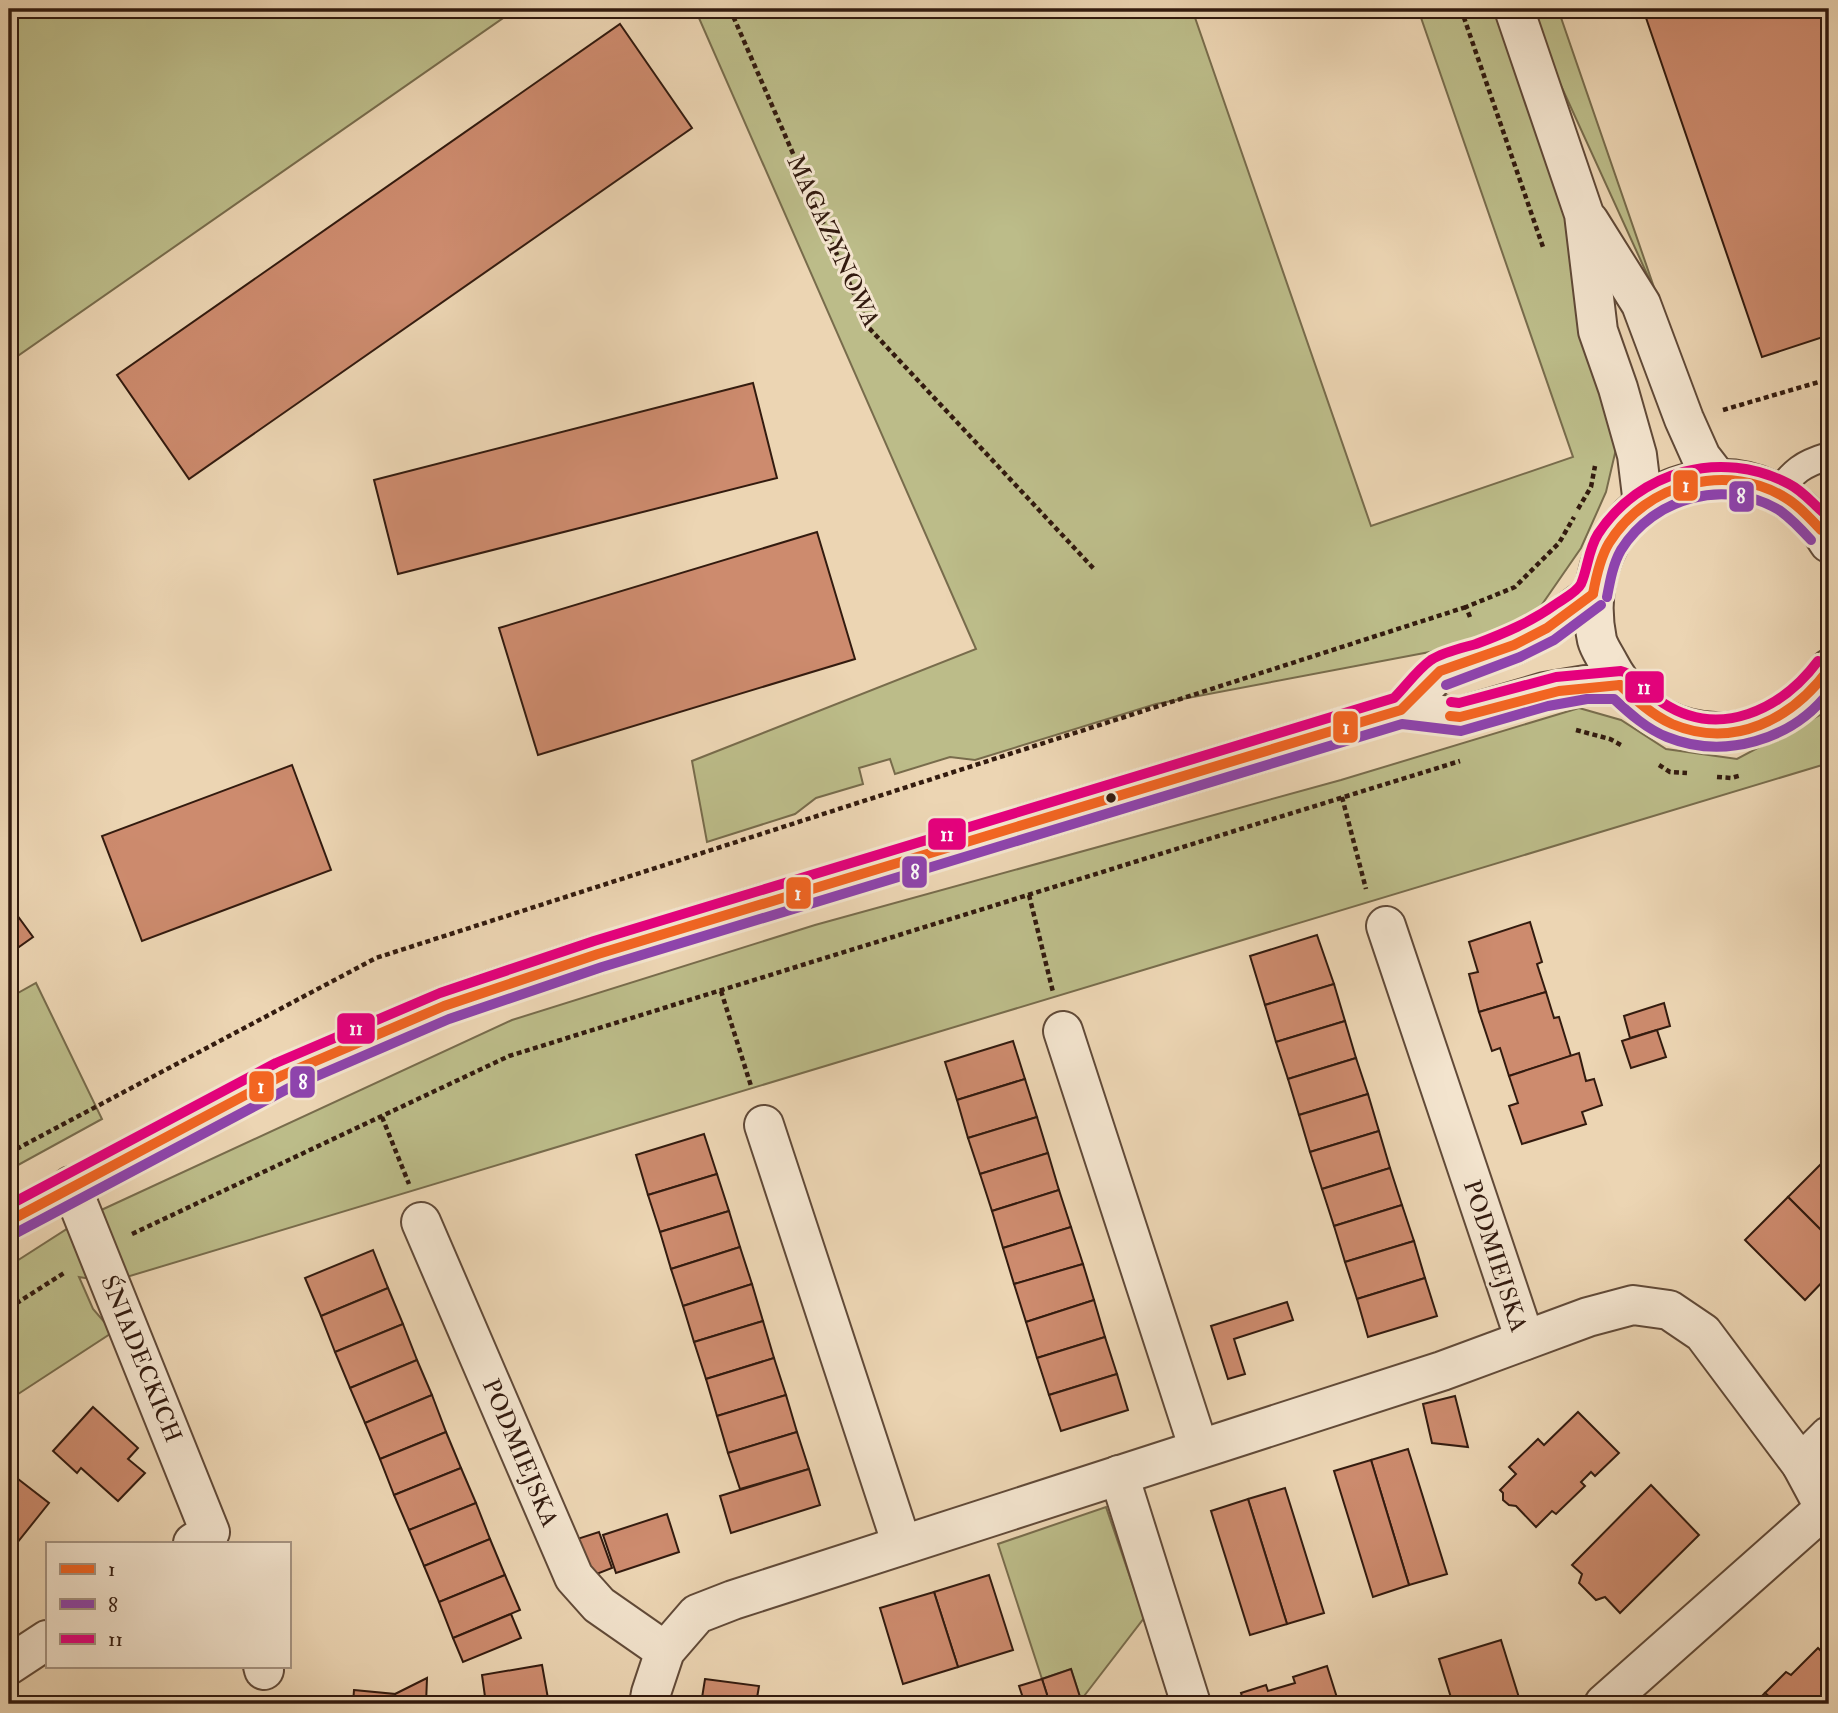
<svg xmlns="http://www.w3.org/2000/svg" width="1838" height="1713" font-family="'IM FELL Double Pica',serif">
<rect width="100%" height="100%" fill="#ecd5b3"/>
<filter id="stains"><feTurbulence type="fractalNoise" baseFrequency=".00286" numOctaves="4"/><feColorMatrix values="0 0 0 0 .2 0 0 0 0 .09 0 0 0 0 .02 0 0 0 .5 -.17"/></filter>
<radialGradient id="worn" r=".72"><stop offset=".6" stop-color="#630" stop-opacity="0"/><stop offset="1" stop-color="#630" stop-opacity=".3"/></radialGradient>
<!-- green -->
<g fill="#bcbc89" stroke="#786c4c" stroke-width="2">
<path d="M9 9H516L9 362Z"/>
<path d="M695 9H1192L1371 526 1573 457 1418 9H1514L1584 214 1616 449 1606 492 1581 548 1534 616 1510 629 1456 647 1156 704 975 760 950 757 895 774 890 759 859 768 863 784 816 798 795 814 707 842 692 761 976 649Z"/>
<path d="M1526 9H1558L1657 296Z"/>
<path d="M1579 708 1621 720 1666 749 1737 759 1829 710V763L110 1282 79 1277 93 1309 113 1332 9 1400V1266L84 1218 512 1020 815 925 1341 780Z"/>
<path d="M36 983 102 1119 9 1170V998Z"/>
<path d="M1106 1507 1144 1618 1081 1700 1071 1669 1042 1679 998 1544Z"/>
</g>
<!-- building -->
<g fill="#cd8b6e" stroke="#331b0f" stroke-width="2">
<path d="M1643 9H1829V335L1762 357Z"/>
<path d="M620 24 692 128 189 479 117 375Z"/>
<path d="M753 383 777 478 398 574 374 480Z"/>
<path d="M817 532 855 659 538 755 499 628Z"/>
<path d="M292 765 331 870 142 941 102 836Z"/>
<path d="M9 904 33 937 9 954Z"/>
<path d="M1530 922 1542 962 1537 964 1546 992 1479 1012 1469 974 1478 972 1469 942Z"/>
<path d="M1317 935 1334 984 1265 1005 1250 956Z"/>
<path d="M1334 984 1345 1021 1276 1042 1265 1005Z"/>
<path d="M1546 992 1554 1018 1559 1017 1571 1056 1509 1076 1500 1048 1492 1051 1479 1012Z"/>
<path d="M1664 1003 1670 1026 1630 1038 1624 1016Z"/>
<path d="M1345 1021 1356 1058 1288 1079 1276 1042Z"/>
<path d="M1657 1030 1666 1057 1631 1068 1622 1041Z"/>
<path d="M1013 1041 1025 1079 957 1100 945 1062Z"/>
<path d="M1579 1053 1586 1081 1594 1079 1602 1105 1582 1112 1586 1124 1522 1144 1509 1106 1518 1103 1509 1076Z"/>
<path d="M1356 1058 1368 1094 1299 1115 1288 1079Z"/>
<path d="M1025 1079 1037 1117 968 1138 957 1100Z"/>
<path d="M1368 1094 1379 1131 1310 1152 1299 1115Z"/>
<path d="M1037 1117 1048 1153 980 1174 968 1138Z"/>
<path d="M1379 1131 1390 1168 1322 1189 1310 1152Z"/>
<path d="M704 1134 717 1174 648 1195 636 1155Z"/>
<path d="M1048 1153 1059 1190 992 1211 980 1174Z"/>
<path d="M1829 1156V1238L1788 1197Z"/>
<path d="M1390 1168 1402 1205 1334 1226 1322 1189Z"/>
<path d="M717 1174 729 1211 660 1232 648 1195Z"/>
<path d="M1059 1190 1071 1227 1003 1248 992 1211Z"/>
<path d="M1788 1197 1829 1238V1275L1805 1300 1745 1240Z"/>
<path d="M1402 1205 1414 1241 1345 1262 1334 1226Z"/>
<path d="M729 1211 740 1247 671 1269 660 1232Z"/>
<path d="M1071 1227 1083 1264 1014 1284 1003 1248Z"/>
<path d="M1414 1241 1425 1278 1357 1299 1345 1262Z"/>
<path d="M740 1247 752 1284 683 1306 671 1269Z"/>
<path d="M373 1250 388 1288 321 1316 305 1278Z"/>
<path d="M1083 1264 1094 1300 1026 1322 1014 1284Z"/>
<path d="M1425 1278 1437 1316 1368 1337 1357 1299Z"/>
<path d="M752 1284 763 1321 694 1342 683 1306Z"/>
<path d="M388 1288 403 1324 335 1352 321 1316Z"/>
<path d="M1094 1300 1105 1337 1037 1358 1026 1322Z"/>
<path d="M1287 1302 1293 1320 1234 1339 1245 1374 1228 1379 1211 1326Z"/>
<path d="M763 1321 774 1358 706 1379 694 1342Z"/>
<path d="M403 1324 417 1360 350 1388 335 1352Z"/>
<path d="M1105 1337 1117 1374 1049 1395 1037 1358Z"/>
<path d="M774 1358 786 1395 717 1416 706 1379Z"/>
<path d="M417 1360 432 1395 365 1423 350 1388Z"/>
<path d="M1117 1374 1128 1410 1061 1431 1049 1395Z"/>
<path d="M432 1395 446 1432 380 1459 365 1423Z"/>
<path d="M786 1395 797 1432 728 1453 717 1416Z"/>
<path d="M1455 1396 1468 1447 1432 1443 1423 1404Z"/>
<path d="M93 1407 138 1448 128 1459 145 1473 118 1501 81 1468 77 1473 53 1451Z"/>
<path d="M1578 1412 1619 1453 1595 1476 1591 1472 1581 1482 1585 1486 1556 1514 1552 1511 1536 1527 1516 1506 1509 1505 1503 1500V1493L1500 1490 1516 1474 1509 1467 1538 1439 1544 1445Z"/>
<path d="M446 1432 461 1468 394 1495 380 1459Z"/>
<path d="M797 1432 809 1469 740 1489 728 1453Z"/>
<path d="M1408 1449 1447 1574 1409 1585 1371 1460Z"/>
<path d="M1371 1460 1409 1585 1373 1597 1334 1471Z"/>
<path d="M461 1468 476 1503 409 1530 394 1495Z"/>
<path d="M809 1469 820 1505 731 1533 720 1496Z"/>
<path d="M9 1472 49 1503 9 1553Z"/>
<path d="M1651 1485 1699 1535 1620 1613 1605 1597 1596 1600 1579 1583 1582 1574 1572 1565Z"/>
<path d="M1285 1488 1324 1613 1287 1624 1248 1499Z"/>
<path d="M1248 1499 1287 1624 1250 1635 1211 1511Z"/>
<path d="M476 1503 490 1539 424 1566 409 1530Z"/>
<path d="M667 1514 679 1552 616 1573 603 1535Z"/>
<path d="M599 1532 612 1568 589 1577 574 1540Z"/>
<path d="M490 1539 505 1575 439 1602 424 1566Z"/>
<path d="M505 1575 520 1610 453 1638 439 1602Z"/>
<path d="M989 1575 1013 1650 958 1667 934 1592Z"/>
<path d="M934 1592 958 1667 903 1684 880 1608Z"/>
<path d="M511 1614 521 1638 463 1662 453 1638Z"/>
<path d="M1501 1640 1521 1704H1453L1439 1659Z"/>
<path d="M1818 1648 1829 1659V1704H1777L1765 1693 1786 1672 1791 1675Z"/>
<path d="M542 1665 549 1704H486L482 1675Z"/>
<path d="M1327 1666 1339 1704H1244L1241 1693 1266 1685 1268 1691 1295 1683 1293 1677Z"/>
<path d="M1071 1669 1081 1700 1078 1704H1050L1042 1679Z"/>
<path d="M427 1678 426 1704H394L395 1694Z"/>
<path d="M705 1679 759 1686 756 1704H701Z"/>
<path d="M1042 1679 1050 1704H1025L1019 1686Z"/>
<path d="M354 1690 395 1694 394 1704H353Z"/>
<path d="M1765 1693 1777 1704H1754Z"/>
</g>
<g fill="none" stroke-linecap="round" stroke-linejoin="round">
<!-- service casing -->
<g stroke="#614a38" stroke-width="30">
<path id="service" d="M1777 493C1794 471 1802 464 1829 456"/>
</g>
<!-- minor casing -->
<g stroke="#614a38" stroke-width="42">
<g id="minor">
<path d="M1514 9 1584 214 1598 331 1618 388 1637 455 1643 504"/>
<path d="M1589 221 1641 304 1684 419 1701 457 1718 479"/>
<path d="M1386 926 1525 1340"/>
<path d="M1063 1031 1199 1449"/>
<path d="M764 1125 902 1545"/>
<path d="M71 1186 210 1532 193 1543"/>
<path d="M421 1222 574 1577 599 1605 665 1651"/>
<path d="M1801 1464 1829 1436"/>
<path d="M1119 1475 1191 1704"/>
<path d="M9 1665 47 1640"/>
<path d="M263 1666 264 1670"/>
<path d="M649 1704 651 1693 665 1651 697 1614 733 1600 1442 1371 1588 1317 1633 1305 1669 1310 1703 1333 1801 1464 1829 1516"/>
<path d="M1604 1704 1825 1508"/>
</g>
</g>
<!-- tertiary casing -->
<g stroke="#614a38" stroke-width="42">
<g id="tertiary">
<path d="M1829 543C1806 504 1761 476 1714 479 1629 485 1580 558 1597 640 1599 648 1605 656 1609 664 1634 712 1682 738 1736 731 1776 726 1808 703 1829 669"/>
<path d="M1401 710 1440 671 1514 645 1547 628 1593 594"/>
<path d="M9 1221 283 1075 444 1006 598 954 1401 710 1460 717 1545 692 1586 685H1620"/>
</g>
</g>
<!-- path -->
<g stroke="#331b0f" stroke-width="4.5" stroke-dasharray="5 3.5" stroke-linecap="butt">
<path d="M730 9 869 328 1094 569"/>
<path d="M1461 9 1544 250"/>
<path d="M1723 410 1829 379"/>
<path d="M1578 509 1591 487 1595 466"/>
<path d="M1470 617 1466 607 1515 587 1559 543 1574 517"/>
<path d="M1576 730 1610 739 1621 745"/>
<path d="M1659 765 1670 772 1687 773"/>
<path d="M1717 777 1731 778 1742 775"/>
<path d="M1342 797 1366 889"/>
<path d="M1029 895 1053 992"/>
<path d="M721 991 751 1086"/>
<path d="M382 1117 409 1184"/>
<path d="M9 1153 376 958 1466 607"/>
<path d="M132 1234 509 1056 1460 761"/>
<path d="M9 1308 64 1273"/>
</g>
<!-- service -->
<use href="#service" stroke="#f3e4ce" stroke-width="26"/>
<!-- minor -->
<use href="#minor" stroke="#f3e4ce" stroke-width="38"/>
<!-- tertiary -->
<use href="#tertiary" stroke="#f3e4ce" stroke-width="38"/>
<!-- bus-1 casing -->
<g stroke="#f3e4ce" stroke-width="16">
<g id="bus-1">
<path d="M1593 594C1596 577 1600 558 1609 543 1646 483 1729 460 1789 500 1801 508 1811 519 1821 530"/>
<path d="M1620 685C1636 700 1652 715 1672 724 1734 750 1792 719 1829 669"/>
<path d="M1450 716 1460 717 1559 691 1620 685"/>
<path d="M9 1221 283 1075 444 1006 598 954 1401 710 1440 671 1514 645 1547 628 1593 594"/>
</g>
</g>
<!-- bus-2 casing -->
<g stroke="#f3e4ce" stroke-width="16">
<g id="bus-2">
<path d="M1607 597C1610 581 1613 564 1621 550 1654 497 1725 478 1779 510 1791 518 1801 529 1811 540"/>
<path d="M1446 685 1520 657 1554 640 1601 605"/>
<path d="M16 1233 289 1088 449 1019 602 967 1402 724 1461 731 1548 706 1587 699H1614C1630 714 1647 729 1667 737 1724 760 1792 740 1829 692"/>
</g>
</g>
<!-- bus-3 casing -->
<g stroke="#f3e4ce" stroke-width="16">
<g id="bus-3">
<path d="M1451 702 1459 703 1556 677 1621 671C1637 675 1649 694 1663 703 1720 740 1782 709 1818 661"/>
<path d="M9 1205 276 1063 440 993 594 941 1394 698C1406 686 1417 670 1431 660 1443 652 1462 648 1476 644 1505 633 1531 622 1556 604 1563 599 1577 592 1581 584 1588 568 1588 550 1598 534 1639 471 1721 448 1789 484 1805 492 1815 507 1829 517"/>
</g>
</g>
<!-- bus-1 -->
<use href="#bus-1" stroke="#f26522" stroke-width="10"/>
<!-- bus-2 -->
<use href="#bus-2" stroke="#8e44ad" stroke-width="10"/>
<!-- bus-3 -->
<use href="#bus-3" stroke="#e5007d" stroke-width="10"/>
</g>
<!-- markers -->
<circle fill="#331b0f" stroke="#f3e4ce" stroke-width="2.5" cx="1111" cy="798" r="6"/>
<g text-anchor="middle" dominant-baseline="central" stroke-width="6" stroke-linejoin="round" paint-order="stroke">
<!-- street labels -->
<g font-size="24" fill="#331b0f" stroke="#f3e4ce">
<text transform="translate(833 241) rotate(65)">MAGAZYNOWA</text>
<text transform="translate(1495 1256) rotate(72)">PODMIEJSKA</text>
<text transform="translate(141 1359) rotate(68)">ŚNIADECKICH</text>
<text transform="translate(520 1453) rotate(67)">PODMIEJSKA</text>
</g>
</g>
<g stroke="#f3e4ce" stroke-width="2.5">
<rect x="1672" y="469" width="27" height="33" rx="7" fill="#f26522"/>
<rect x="1728" y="480" width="27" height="33" rx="7" fill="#8e44ad"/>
<rect x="1624" y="670" width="41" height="34" rx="7" fill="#e5007d"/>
<rect x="1332" y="710" width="27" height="34" rx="7" fill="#f26522"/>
<rect x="927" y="817" width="40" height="34" rx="7" fill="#e5007d"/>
<rect x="901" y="855" width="27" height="34" rx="7" fill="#8e44ad"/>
<rect x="785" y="876" width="27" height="34" rx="7" fill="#f26522"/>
<rect x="336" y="1012" width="40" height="33" rx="7" fill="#e5007d"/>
<rect x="289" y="1065" width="27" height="34" rx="7" fill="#8e44ad"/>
<rect x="248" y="1070" width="27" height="33" rx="7" fill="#f26522"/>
</g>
<g font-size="19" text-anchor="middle" font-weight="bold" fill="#fff">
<text x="1686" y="492">1</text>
<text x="1741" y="503">8</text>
<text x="1644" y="694">11</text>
<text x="1346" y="734">1</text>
<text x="947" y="841">11</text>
<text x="915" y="879">8</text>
<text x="798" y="900">1</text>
<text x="356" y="1035">11</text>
<text x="303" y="1089">8</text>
<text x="261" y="1093">1</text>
</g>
<!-- margin -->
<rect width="1838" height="1713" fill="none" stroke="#ecd5b3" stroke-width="35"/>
<rect x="10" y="10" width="1817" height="1692" fill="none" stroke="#331b0f" stroke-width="3.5"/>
<rect x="18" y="18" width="1803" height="1678" fill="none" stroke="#331b0f" stroke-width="2"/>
<!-- legend -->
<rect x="46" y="1542" width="245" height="126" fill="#f3e4ce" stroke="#a69482" stroke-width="2"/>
<rect x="60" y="1564" width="35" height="10" fill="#f26522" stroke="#a69482" stroke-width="2"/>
<text x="108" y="1576" font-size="21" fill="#331b0f">1</text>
<rect x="60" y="1599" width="35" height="10" fill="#8e44ad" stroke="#a69482" stroke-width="2"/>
<text x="108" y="1612" font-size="21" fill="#331b0f">8</text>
<rect x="60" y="1634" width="35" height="10" fill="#e5007d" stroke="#a69482" stroke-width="2"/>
<text x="108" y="1646" font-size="21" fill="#331b0f">11</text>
<rect width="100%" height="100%" filter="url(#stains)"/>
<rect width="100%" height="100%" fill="url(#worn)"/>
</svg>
